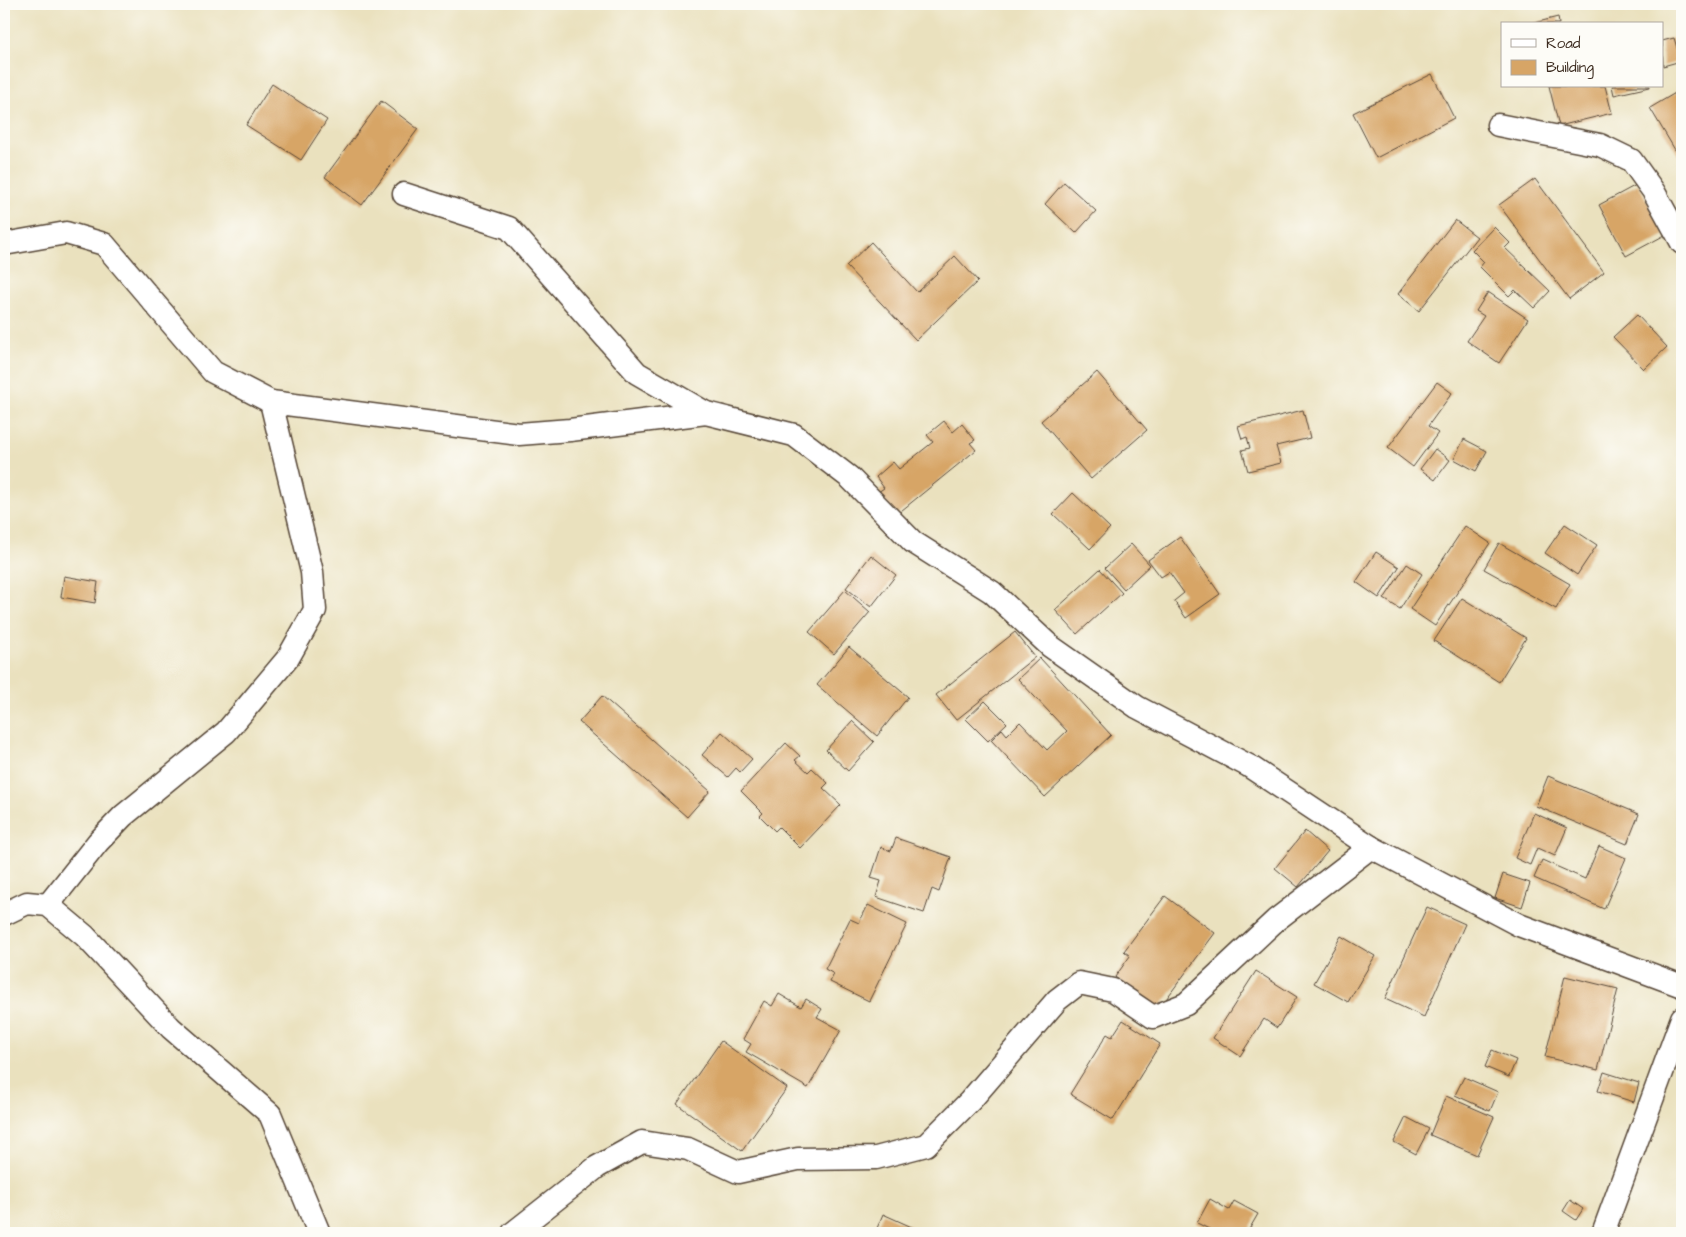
<svg xmlns="http://www.w3.org/2000/svg" width="1686" height="1237" font-family="'Architects Daughter',sans-serif">
<rect width="100%" height="100%" fill="#fdfcf7"/>
<filter id="ink" filterUnits="userSpaceOnUse"><feTurbulence type="fractalNoise" baseFrequency=".02" numOctaves="2"/><feDisplacementMap in="SourceGraphic" scale="10" xChannelSelector="R" yChannelSelector="G"/><feConvolveMatrix kernelMatrix="1 2 1 2 8 2 1 2 1" color-interpolation-filters="sRGB"/></filter>
<filter id="wash" filterUnits="userSpaceOnUse"><feTurbulence type="fractalNoise" baseFrequency=".0096" numOctaves="4" result="noise"/><feDisplacementMap in="SourceGraphic" scale="20" xChannelSelector="R" yChannelSelector="G"/><feGaussianBlur stdDeviation="1.12" result="paint"/><feColorMatrix in="noise" values="0 0 0 0 0 0 0 0 0 0 0 0 0 0 0 0 0 1.4 0 .05"/><feComposite in="paint" operator="in"/></filter>
<g filter="url(#wash)">
<rect width="100%" height="100%" fill="#eae1be"/>
<g id="blocks">
<!-- building -->
<g fill="#d7a566">
<path d="M1558 17 1559 24H1534V23Z"/>
<path d="M1674 38 1681 61 1663 66 1662 41Z"/>
<path d="M1432 74 1454 118 1376 158 1353 113Z"/>
<path d="M272 84 327 120 301 160 246 125Z"/>
<path d="M1549 86H1605L1612 113 1559 126Z"/>
<path d="M1612 86H1650V87L1614 95Z"/>
<path d="M1682 89V160H1681L1650 108Z"/>
<path d="M381 101 418 129 362 205 325 177Z"/>
<path d="M1535 179 1604 272 1569 299 1499 205Z"/>
<path d="M1064 182 1096 211 1076 233 1045 204Z"/>
<path d="M1638 184 1665 235 1626 256 1599 205Z"/>
<path d="M1455 220 1477 237 1419 311 1398 294Z"/>
<path d="M1494 227 1510 243 1505 248 1550 291 1534 308 1515 290 1509 296 1480 267 1484 262 1472 250Z"/>
<path d="M871 242 917 292 955 256 978 281 916 340 846 266Z"/>
<path d="M1488 292 1528 319 1499 363 1467 341 1484 316 1476 311Z"/>
<path d="M1637 315 1667 347 1644 369 1613 337Z"/>
<path d="M1097 372 1147 430 1091 479 1041 421Z"/>
<path d="M1437 382 1452 393 1428 426 1438 433 1413 467 1388 448Z"/>
<path d="M1303 410 1310 438 1276 446 1281 463 1248 471 1242 450 1250 448 1247 437 1242 439 1238 426Z"/>
<path d="M944 421 953 432 962 424 975 440 970 443 976 450 896 515 878 492 884 488 876 477 893 462 899 469 933 442 927 435Z"/>
<path d="M1464 439 1487 451 1476 471 1454 459Z"/>
<path d="M1435 449 1450 460 1435 480 1420 469Z"/>
<path d="M1073 493 1110 528 1090 549 1053 514Z"/>
<path d="M1565 524 1597 545 1577 575 1545 553Z"/>
<path d="M1465 526 1490 543 1435 626 1410 609Z"/>
<path d="M1180 537 1220 594 1186 618 1174 601 1184 593 1169 572 1161 577 1148 560Z"/>
<path d="M1499 543 1570 584 1556 609 1484 569Z"/>
<path d="M1131 544 1150 565 1124 589 1105 568Z"/>
<path d="M1376 552 1399 567 1379 598 1356 582Z"/>
<path d="M871 555 896 575 871 607 846 588Z"/>
<path d="M1407 564 1422 574 1400 609 1384 599Z"/>
<path d="M1100 569 1122 593 1077 634 1055 610Z"/>
<path d="M64 576 98 582 95 603 61 597Z"/>
<path d="M845 590 870 612 834 654 809 632Z"/>
<path d="M1462 598 1526 638 1499 682 1434 641Z"/>
<path d="M1015 632 1035 657 956 720 936 695Z"/>
<path d="M849 647 908 697 877 736 817 685Z"/>
<path d="M1040 658 1111 735 1045 797 991 740 1002 729 1007 735 1020 722 1047 750 1067 731 1018 679Z"/>
<path d="M602 696 710 791 687 817 579 722Z"/>
<path d="M985 701 1007 723 988 741 966 719Z"/>
<path d="M852 721 874 742 848 771 826 750Z"/>
<path d="M722 732 752 759 740 772 736 768 728 777 702 755Z"/>
<path d="M786 743 800 756 795 760 808 772 812 768 828 783 823 788 841 805 800 848 779 827 775 831 760 816 763 813 741 791Z"/>
<path d="M1548 776 1639 814 1627 844 1536 806Z"/>
<path d="M1534 813 1567 828 1555 856 1537 848 1530 865 1515 858Z"/>
<path d="M1305 831 1328 851 1298 887 1275 868Z"/>
<path d="M896 838 951 857 939 892 932 889 924 913 876 897 881 881 871 878 881 847 891 851Z"/>
<path d="M1599 846 1626 858 1604 909 1534 878 1542 860 1585 879Z"/>
<path d="M1503 874 1530 883 1522 907 1495 898Z"/>
<path d="M1165 896 1215 933 1158 1010 1115 977 1130 956 1124 951Z"/>
<path d="M868 905 907 924 869 1001 830 982 834 974 825 969 850 919 859 923Z"/>
<path d="M1427 907 1465 924 1424 1017 1385 999Z"/>
<path d="M1341 936 1375 956 1348 1002 1314 983Z"/>
<path d="M1256 971 1297 997 1277 1028 1264 1019 1240 1056 1213 1038Z"/>
<path d="M1565 976 1618 989 1598 1070 1545 1057Z"/>
<path d="M779 994 801 1007 806 999 822 1009 817 1017 841 1030 808 1088 746 1052 751 1044 743 1039 764 1001 772 1006Z"/>
<path d="M1123 1020 1160 1044 1113 1120 1070 1094 1107 1034 1112 1037Z"/>
<path d="M721 1041 787 1088 742 1151 677 1104Z"/>
<path d="M1492 1050 1516 1060 1509 1077 1485 1067Z"/>
<path d="M1604 1072 1639 1083 1634 1102 1598 1091Z"/>
<path d="M1464 1077 1498 1092 1490 1111 1455 1095Z"/>
<path d="M1446 1096 1494 1117 1477 1155 1430 1135Z"/>
<path d="M1406 1117 1429 1129 1416 1154 1394 1142Z"/>
<path d="M1210 1199 1229 1210 1234 1201 1258 1214 1247 1233H1217L1197 1223Z"/>
<path d="M1570 1200 1583 1209 1576 1220 1563 1211Z"/>
<path d="M883 1214 925 1233H875Z"/>
</g>
</g>
</g>
<g filter="url(#ink)">
<use href="#blocks" fill-opacity="0" stroke="#554536" stroke-width="1"/>
<g fill="none" stroke-linecap="round" stroke-linejoin="round">
<!-- street casing -->
<g stroke="#554536" stroke-width="25">
<g id="street">
<path d="M1498 125 1600 145 1631 160 1654 192 1682 243"/>
<path d="M404 194 509 228 637 373 706 413 794 435 849 477 913 542 992 592 1050 646 1137 707 1249 766 1371 847 1519 925 1682 986"/>
<path d="M4 244 66 233 104 244 213 372 271 402 519 434 570 430 706 413"/>
<path d="M48 905 98 842 123 816 226 732 288 658 315 610 312 572 271 402"/>
<path d="M4 914 27 903 48 905 85 936 171 1028 270 1114 319 1233"/>
<path d="M513 1233 597 1167 642 1142 688 1149 738 1172 798 1159 876 1158 926 1145 970 1101 1057 1000 1079 983 1113 990 1153 1017 1186 1004 1276 920 1371 847"/>
<path d="M1603 1233 1682 1018"/>
</g>
</g>
<!-- street -->
<use href="#street" stroke="#fff" stroke-width="22"/>
</g>
</g>
<!-- margin -->
<rect width="1686" height="1237" fill="none" stroke="#fdfcf7" stroke-width="20"/>
<!-- legend -->
<rect x="1501" y="22" width="162" height="65" fill="#fdfcf7" stroke="#afa8a0"/>
<rect x="1511" y="39" width="25" height="8" fill="#ffffff" stroke="#afa8a0"/>
<text x="1546" y="48" font-size="15" fill="#3b2a1e">Road</text>
<rect x="1511" y="60" width="25" height="15" fill="#d7a566" stroke="#afa8a0"/>
<text x="1546" y="72" font-size="15" fill="#3b2a1e">Building</text>
</svg>
